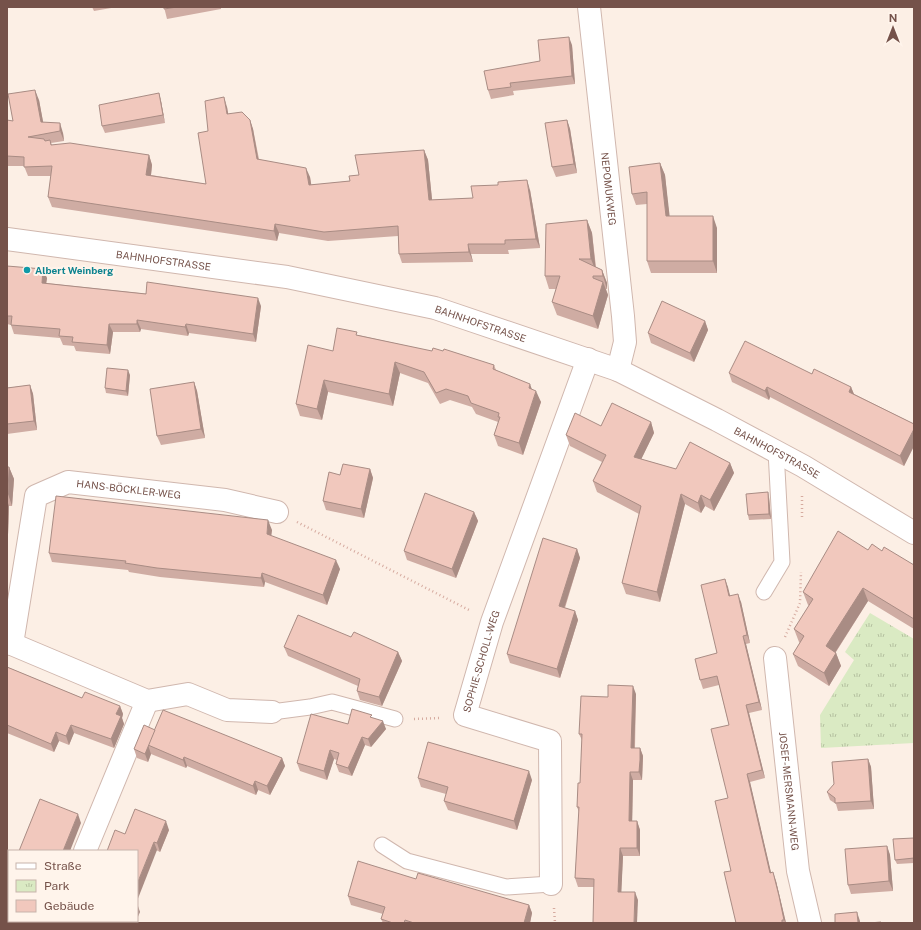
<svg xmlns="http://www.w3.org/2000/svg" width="921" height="930" font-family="'Public Sans',sans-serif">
<defs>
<pattern id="park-tufts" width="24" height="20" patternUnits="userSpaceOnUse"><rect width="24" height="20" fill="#daeac3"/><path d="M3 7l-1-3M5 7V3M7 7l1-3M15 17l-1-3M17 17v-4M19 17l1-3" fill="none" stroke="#b5c0a0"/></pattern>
</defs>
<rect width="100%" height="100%" fill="#fcefe5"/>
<!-- park -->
<path fill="url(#park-tufts)" d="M870 613 914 639 913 685 914 686V743L821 748 820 715 854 660 845 652Z"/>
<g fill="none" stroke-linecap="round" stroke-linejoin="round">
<!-- lane casing -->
<g stroke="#d0b7ae" stroke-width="17">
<g id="lane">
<path d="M764 592 782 562 776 451"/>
<path d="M272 712 310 707 332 702 395 719"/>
<path d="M382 845 407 861 506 887 551 884"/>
</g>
</g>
<!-- street casing -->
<g stroke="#d0b7ae" stroke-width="24">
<g id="street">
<path id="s1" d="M589 7 623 316 625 342 618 370"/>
<path id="s2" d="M7 239 287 277 435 308 618 370 717 420 803 466 914 533"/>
<path d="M7 642 147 701 188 694 227 710 272 712"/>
<path id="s3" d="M12 644 36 496 68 482 225 500 277 512"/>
<path id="s4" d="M775 658 798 871 810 923"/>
<path d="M85 851 147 701"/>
<path id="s5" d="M551 884 550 741 465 715 492 622 588 359"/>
<path d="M56 923 57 921"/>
</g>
</g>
<!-- path -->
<g stroke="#d6aba0" stroke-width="2.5" stroke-dasharray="1 3" stroke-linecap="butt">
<path d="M802 517V494"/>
<path d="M297 522 471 611"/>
<path d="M785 637 800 603 801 572"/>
<path d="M414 719 441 718"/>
<path d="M554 908 555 923"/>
</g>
<!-- lane -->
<use href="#lane" stroke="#fff" stroke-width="15"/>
<!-- street -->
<use href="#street" stroke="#fff" stroke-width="22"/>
</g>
<!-- wall -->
<g fill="#cfaca3">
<path d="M92 7H117L94 11Z"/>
<path d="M164 7H221V9L167 19Z"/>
<path d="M572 45 575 84 513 91 514 95 491 99 488 90 540 61Z"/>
<path d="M159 93 161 101 165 123 105 133 102 126Z"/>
<path d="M39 100 43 122 63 133 64 141 51 143 52 145 149 155 152 165 151 175 206 184 208 131 227 107 228 114 250 120 253 129 259 159 310 177 311 185 350 181 359 175 424 150 428 160 432 200 473 198 530 190 540 248 508 250 509 254H471L473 262 402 263 399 254 398 236 328 241 279 233 277 241 52 207 48 197 51 176H28L24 166H7V120L13 121Z"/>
<path d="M567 120 570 129 577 173 556 177 552 167Z"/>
<path d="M660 163 665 175 669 216 717 228V273H651L647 261V204L636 205 632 194Z"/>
<path d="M587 220 592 233 596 267 602 270 607 283V289H606L608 295 598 329 557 315 552 302 556 289H549L545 276Z"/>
<path d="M7 266 47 278 46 283 261 306 256 342 189 333 188 336 141 329 140 332H113L110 354 76 351 74 346 63 345 60 338 14 334 11 325 7 324Z"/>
<path d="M705 321 708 330 694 362 651 343 648 333Z"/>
<path d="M358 335 494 365 496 370 532 390 541 402 523 455 498 446 494 435 498 422 476 414 472 407 450 400 440 404 428 383 400 373 393 406 328 392 322 420 300 416 296 404Z"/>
<path d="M729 373 812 374 851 387 854 394 914 424V446L904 466 770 397 769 400 732 382Z"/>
<path d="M130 375 128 396 106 393 105 388Z"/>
<path d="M194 382 197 391 205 438 161 445 157 436Z"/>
<path d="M30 385 33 394 37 430 7 434V388Z"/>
<path d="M651 422 654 433 641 459 676 469 730 463 734 473 714 511 705 506 701 513 685 504 660 602 626 594 622 583 639 514 597 492 593 481 602 462 570 446 566 435 601 426Z"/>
<path d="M7 467H9L14 479 12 506H9L8 535H7Z"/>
<path d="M370 469 373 478 364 518 326 510 323 501 340 475Z"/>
<path d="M769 497 771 519 749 520 748 515Z"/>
<path d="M474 512 478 521 456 578 407 560 404 551Z"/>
<path d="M272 530 271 536 340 569 327 605 265 582 264 587 160 577 129 572 128 570 52 562 49 553Z"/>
<path d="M577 549 580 558 565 608 575 611 578 620 560 678 510 663 507 654Z"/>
<path d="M868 550 882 551 914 565V629L868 601 836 652V653L841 666 829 686 798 666 793 654 800 643 799 642 794 629 809 606 808 605 803 592Z"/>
<path d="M725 579 730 596 741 602 750 643 746 644 762 710 749 713 765 778 750 782 771 873 776 881 786 923H736L731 871 728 798 729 725 719 685 703 689 700 680 717 653Z"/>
<path d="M351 637 398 652 402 661 382 706 360 700 357 691 358 686 288 656 284 647Z"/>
<path d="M7 667 82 698 120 706 123 714 122 718 124 724 114 748 74 733 69 745 59 741 54 752 7 733Z"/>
<path d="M636 694 635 748H640L643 756 642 780H633L632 821H637L640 830V856H623L621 892 638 900 594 887H578L575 878 579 812 577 807 580 783 582 740 579 734 608 697Z"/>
<path d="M373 718 386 729 371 747 365 745 352 776 339 772 336 764 337 760 334 759 327 780 300 771 297 763 348 724Z"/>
<path d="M155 730 282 758 285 766 270 795 258 790 256 795 187 766 186 768 151 754 148 762 137 758 134 749Z"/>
<path d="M868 759 871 767 874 809 838 811 836 804 830 800 827 792Z"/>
<path d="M418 778 532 780 517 830 448 810 444 801 446 794 421 787Z"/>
<path d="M169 830 160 852 125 834Z"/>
<path d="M914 838V863L897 864 895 860Z"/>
<path d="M887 846 890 855 893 891 851 894 848 885Z"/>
<path d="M416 879 529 905 532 913 530 923H383L381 919 383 914 351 905 348 896Z"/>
</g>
<!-- shaded-wall -->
<g fill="#a98c84">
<path d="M569 37 572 45 575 84 572 76Z"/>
<path d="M35 90 39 100 45 132 41 122Z"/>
<path d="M159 93 161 101 165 123 163 115Z"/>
<path d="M224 97 227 107 230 124 227 114Z"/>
<path d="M250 120 253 129 260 169 257 159Z"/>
<path d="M567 120 570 129 577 173 574 164Z"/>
<path d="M60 123 63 133 64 141 60 131Z"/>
<path d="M424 150 428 160 433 209 429 200Z"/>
<path d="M149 155 152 165 150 184 146 175Z"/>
<path d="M660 163 665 175 671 228 666 216Z"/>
<path d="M306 168 310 177 313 195 309 185Z"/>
<path d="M527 180 530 190 540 248 536 239Z"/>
<path d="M713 216 717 228V273L713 261Z"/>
<path d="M587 220 592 233 596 272 591 259Z"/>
<path d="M275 224 279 233 277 241 274 231Z"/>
<path d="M468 244 471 254 473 262 469 252Z"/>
<path d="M43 269 47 278 45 292 42 283Z"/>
<path d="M602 270 607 283V289L603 276Z"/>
<path d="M603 282 608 295 598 329 593 316Z"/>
<path d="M258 298 261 306 256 342 253 334Z"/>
<path d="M137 320 141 329 140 332 137 324Z"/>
<path d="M705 321 708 330 694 362 690 353Z"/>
<path d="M109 324 113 332 110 354 107 345Z"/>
<path d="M186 324 189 333 188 336 185 327Z"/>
<path d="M395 362 400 373 393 406 389 394Z"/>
<path d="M128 370 130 375 128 396 126 391Z"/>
<path d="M324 380 328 392 322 420 317 409Z"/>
<path d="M194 382 197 391 205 438 201 429Z"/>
<path d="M530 384 534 395 529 388Z"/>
<path d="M30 385 33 394 37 430 34 421Z"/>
<path d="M767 387 770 397 769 400 765 391Z"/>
<path d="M851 387 855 397 849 392Z"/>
<path d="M536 391 541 402 523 455 519 443Z"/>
<path d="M651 422 654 433 637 468 634 457Z"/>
<path d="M914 429V446L904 466 900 456Z"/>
<path d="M730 463 734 473 714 511 710 500Z"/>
<path d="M9 467 14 479 12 506 8 494Z"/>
<path d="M370 469 373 478 364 518 361 509Z"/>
<path d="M768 492 769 497 771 519 769 514Z"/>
<path d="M681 494 685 504 660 602 657 592Z"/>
<path d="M701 495 705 506 701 513 698 503Z"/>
<path d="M7 500 9 506 8 535 7 533Z"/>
<path d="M474 512 478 521 456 578 452 569Z"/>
<path d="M268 520 272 530 270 544 267 534Z"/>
<path d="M577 549 580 558 562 615 559 606Z"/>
<path d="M336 560 340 569 327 605 323 595Z"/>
<path d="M262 573 265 582 264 587 261 578Z"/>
<path d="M725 579 728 587 732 604 729 596Z"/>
<path d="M863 588 868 601 831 659 826 646Z"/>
<path d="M738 594 741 602 750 643 747 635Z"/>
<path d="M575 611 578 620 560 678 557 669Z"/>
<path d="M743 636 746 644 762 710 759 702Z"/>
<path d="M398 652 402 661 382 706 379 697Z"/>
<path d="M836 653 841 666 829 686 824 673Z"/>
<path d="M633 686 636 694 634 756 631 748Z"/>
<path d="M746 705 749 713 765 778 762 770Z"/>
<path d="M120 706 123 714 122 718 124 724 114 748 111 739 116 714Z"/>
<path d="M383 721 386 729 371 747 368 739Z"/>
<path d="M71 725 74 733 69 745 66 736Z"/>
<path d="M56 732 59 741 54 752 51 744Z"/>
<path d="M362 737 365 745 352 776 348 768Z"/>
<path d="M148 745 151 754 148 762 145 754Z"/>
<path d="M640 748 643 756 642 780 639 772Z"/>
<path d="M330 750 334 759 327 780 324 771Z"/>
<path d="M184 757 187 766 186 768 183 760Z"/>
<path d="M282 758 285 766 270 795 267 786Z"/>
<path d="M868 759 871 767 874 809 871 801Z"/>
<path d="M529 771 532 780 517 830 514 821Z"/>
<path d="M630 772 633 780 632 829 629 821Z"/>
<path d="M747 774 750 782 773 881 770 873Z"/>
<path d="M255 781 258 790 256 795 253 786Z"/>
<path d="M78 814 81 823 70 851H63Z"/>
<path d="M166 821 169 830 160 852 157 843Z"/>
<path d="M637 821 640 830V856L637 848Z"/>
<path d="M154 842 157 850 137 901V884Z"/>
<path d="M887 846 890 855 893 891 889 881Z"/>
<path d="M620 848 623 856 621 900 618 892Z"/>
<path d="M773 872 776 881 786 923 784 920Z"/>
<path d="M635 892 638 900 637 923H634Z"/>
<path d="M137 903 140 912 137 919Z"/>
<path d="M529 905 532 913 530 923H524Z"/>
<path d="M857 912 860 921V923H858Z"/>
<path d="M29 921H31L32 923H28Z"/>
<path d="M33 921H38L37 923H34Z"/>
<path d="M129 921H136L135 923H129Z"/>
</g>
<!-- building -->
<g fill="#f1c8bd" stroke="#a98c84">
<path d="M164 7H177L164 9Z"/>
<path d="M569 37 572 76 510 83 511 87 488 90 484 71 540 61 538 40Z"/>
<path d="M35 90 41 122 60 123V131L28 137 44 139 45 141 50 140 51 145 70 143 149 155 146 175 206 184 198 133 208 131 205 101 224 97 227 114 242 112 250 120 257 159 306 168 309 185 350 181 349 176 359 175 355 155 424 150 429 200 473 198 471 186 498 185V182L527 180 536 239 505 240V244H468L469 252 399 254 398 226 324 232 275 224 274 231 48 197 52 166 24 167V157L7 156V120L13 121 8 94Z"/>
<path d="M159 93 163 115 102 126 99 105Z"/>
<path d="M567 120 574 164 552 167 545 123Z"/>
<path d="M660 163 666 216H713V261H647V192L632 194 629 167Z"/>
<path d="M587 220 591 259H579L602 270 603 276H593V278L603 282 593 316 552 302 560 276H545L546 224Z"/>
<path d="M7 266 43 269 42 283 146 294 147 282 258 298 253 334 186 324 185 327 137 320V324H109L107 345 72 342 73 337 59 336 60 329 11 325 12 316H7Z"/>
<path d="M662 301 705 321 690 353 648 333Z"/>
<path d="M337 328 357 332 356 335 432 351 433 348 443 351 444 349 494 365 493 369 530 384 529 388 536 391 519 443 494 435 500 417H498L499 413 471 403 468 396 446 389 436 393 424 372 395 362 389 394 324 380 317 409 296 404 308 345 333 351Z"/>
<path d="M745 341 812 374 814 369 851 387 849 392 914 424V429L900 456 767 387 765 391 729 373Z"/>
<path d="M107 368 128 370 126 391 105 388Z"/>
<path d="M194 382 201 429 157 436 150 389Z"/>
<path d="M30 385 34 421 7 424V388Z"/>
<path d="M612 403 651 422 634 457 676 469 690 442 730 463 710 500 701 495 698 503 681 494 657 592 622 583 641 506 593 481 606 455 566 435 575 413 601 426Z"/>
<path d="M343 464 370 469 361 509 323 501 329 472 340 475Z"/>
<path d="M7 467H9L8 494H7Z"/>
<path d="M768 492 769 514 748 515 746 494Z"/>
<path d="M425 493 474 512 452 569 404 551Z"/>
<path d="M56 496 268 520 267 534 336 560 323 595 262 573 261 578 157 568 125 563 126 561 49 553Z"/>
<path d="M838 531 868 550 872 544 882 551 884 547 914 565V619L863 588 826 646 836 653 824 673 793 654 804 636 794 629 813 599 803 592Z"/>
<path d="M543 538 577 549 559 606 575 611 557 669 507 654Z"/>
<path d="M725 579 729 596 738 594 747 635 743 636 759 702 746 705 762 770 747 774 770 873 773 872 779 896 784 920H782V923H736L724 872 731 871 715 801 728 798 711 729 729 725 717 676 700 680 695 659 717 653 701 585Z"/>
<path d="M298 615 351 637 354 632 398 652 379 697 357 691 360 679 284 647Z"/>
<path d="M7 667 82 698 85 692 120 706 116 714 121 716 111 739 71 725 66 736 56 732 51 744 7 725Z"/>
<path d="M608 685 633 686 631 748H640V760L639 772H630L629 821H637V848H620L618 892H635L634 923H593L594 879 575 878 579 807H577L578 783H580L582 734H579L581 696 608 697Z"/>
<path d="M352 709 372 715 370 717 383 721 368 739 362 737 348 768 336 764 339 753 330 750 324 771 297 763 311 714 348 724Z"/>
<path d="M163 710 282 758 267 786 255 781 253 786 184 757 183 760 148 745Z"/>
<path d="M144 725 155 730 145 754 134 749Z"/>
<path d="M428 742 529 771 514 821 444 801 448 787 418 778Z"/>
<path d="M868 759 871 801 835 803V798L827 792 834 784 832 762Z"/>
<path d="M40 799 78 814 63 851H19Z"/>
<path d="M135 809 166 821 157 843 154 842 137 884V851H107L115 830 125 834Z"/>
<path d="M914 838V858L895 860 893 839Z"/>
<path d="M887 846 889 881 848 885 845 849Z"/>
<path d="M7 858H9V921H29L28 923H7Z"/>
<path d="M358 861 416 879 418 873 529 905 524 923H414L405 920 404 923H393L381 919 385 907 348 896Z"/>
<path d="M857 912 858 923H835V914Z"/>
<path d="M73 921H129V923H72Z"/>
<path d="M881 922V923H869Z"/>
</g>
<!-- markers -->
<circle fill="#0f9aa8" stroke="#fff4eb" stroke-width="1.5" cx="27" cy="270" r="4"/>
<g text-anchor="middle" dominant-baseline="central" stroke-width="4" stroke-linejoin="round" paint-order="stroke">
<!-- street labels -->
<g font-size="10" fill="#75524a" stroke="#fff4eb">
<text stroke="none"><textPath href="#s1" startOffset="183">NEPOMUKWEG</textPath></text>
<text stroke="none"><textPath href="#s2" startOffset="158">BAHNHOFSTRASSE</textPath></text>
<text stroke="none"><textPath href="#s2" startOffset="482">BAHNHOFSTRASSE</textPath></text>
<text stroke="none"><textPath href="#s2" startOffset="806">BAHNHOFSTRASSE</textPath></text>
<text stroke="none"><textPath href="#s3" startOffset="246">HANS-BÖCKLER-WEG</textPath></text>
<text stroke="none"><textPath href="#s5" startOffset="288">SOPHIE-SCHOLL-WEG</textPath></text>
<text stroke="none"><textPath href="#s4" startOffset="134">JOSEF-MERSMANN-WEG</textPath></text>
</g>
<!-- culture labels -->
<g font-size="10" font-weight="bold" fill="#0d838f" stroke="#fff4eb" text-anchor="start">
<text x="35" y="270">Albert Weinberg</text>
</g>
</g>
<!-- border -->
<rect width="921" height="930" fill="none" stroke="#75524a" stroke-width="16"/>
<!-- legend -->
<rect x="8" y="850" width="130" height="72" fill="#fff4eb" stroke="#c8b3ab"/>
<rect x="16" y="863" width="20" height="6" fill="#ffffff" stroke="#c8b3ab"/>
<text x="44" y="870" font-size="12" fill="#75524a">Straße</text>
<rect x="16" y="880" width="20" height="12" fill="url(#park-tufts)" stroke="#c8b3ab"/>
<text x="44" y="890" font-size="12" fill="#75524a">Park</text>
<rect x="16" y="900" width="20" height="12" fill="#f1c8bd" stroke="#c8b3ab"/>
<text x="44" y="910" font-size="12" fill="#75524a">Gebäude</text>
<!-- north arrow -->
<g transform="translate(893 28)" stroke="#fff4eb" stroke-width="3" paint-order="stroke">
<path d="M0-3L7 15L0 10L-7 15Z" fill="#75524a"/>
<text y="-6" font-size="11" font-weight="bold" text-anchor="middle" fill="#75524a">N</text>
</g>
</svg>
